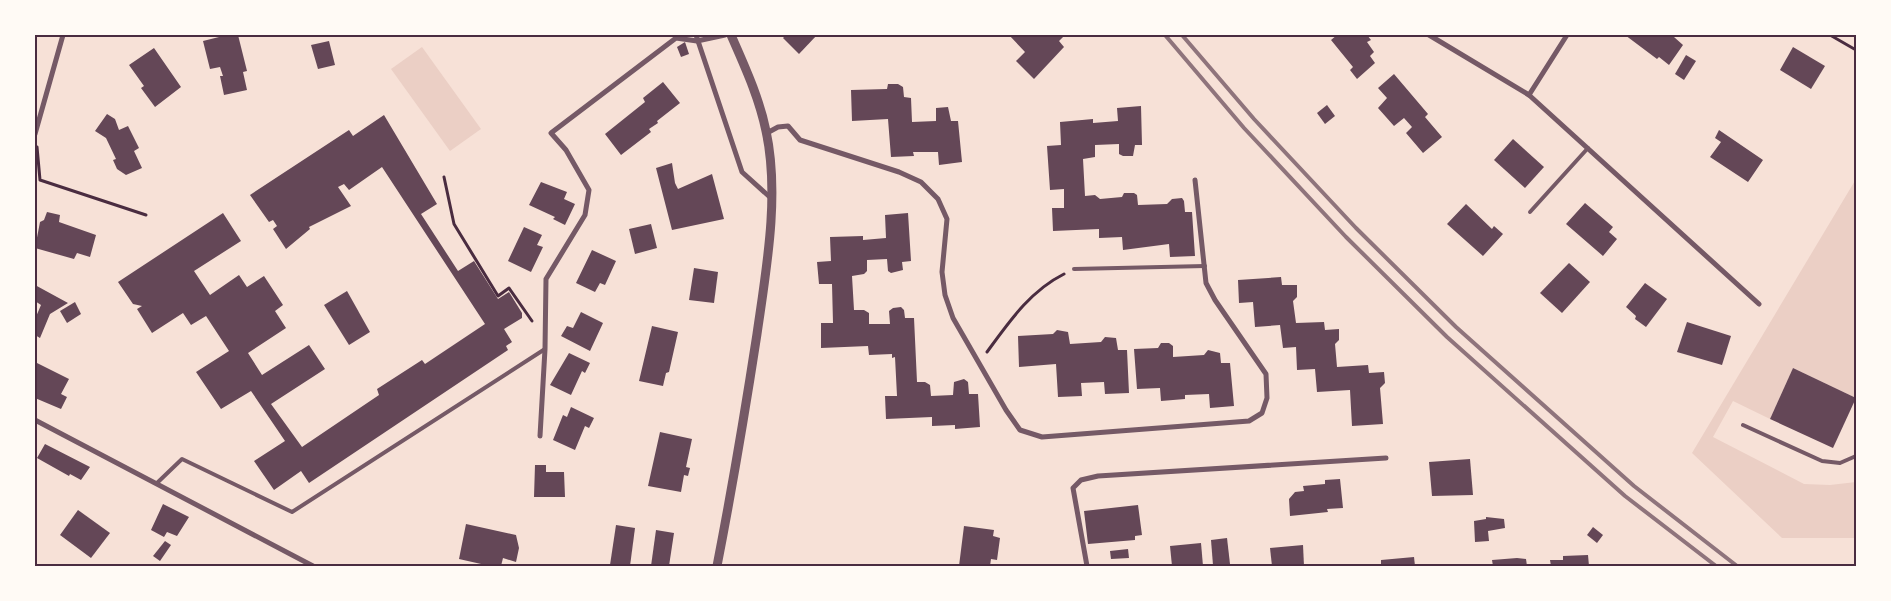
<svg xmlns="http://www.w3.org/2000/svg" width="1891" height="601" font-family="Barlow,sans-serif">
<rect width="100%" height="100%" fill="#f7e1d7"/>
<!-- green -->
<g fill="#ebcfc5">
<path d="M422 47 481 129 450 151 391 69Z"/>
<path d="M1856 179V398L1793 368 1770 419 1733 401 1713 437 1804 484 1830 485 1856 482V538H1782L1692 453Z"/>
</g>
<!-- building -->
<g fill="#644757">
<path d="M227 35H238L247 71 243 72 247 90 224 95 220 76H223L220 67 210 69 203 41Z"/>
<path d="M786 35H817L799 54 783 38Z"/>
<path d="M1004 35H1065L1059 41 1064 47 1034 79 1016 61 1025 52 1009 35 1006 37Z"/>
<path d="M1337 35H1367L1371 40 1367 42 1374 52 1370 56 1375 63 1357 79 1350 70 1353 67 1331 40Z"/>
<path d="M1625 35H1676L1674 37 1683 45 1669 65 1659 57 1657 59Z"/>
<path d="M329 41 335 65 318 69 311 45Z"/>
<path d="M685 42 689 54 681 57 677 47Z"/>
<path d="M1793 47 1825 66 1811 89 1780 70Z"/>
<path d="M154 48 181 87 155 107 141 88 144 86 129 65Z"/>
<path d="M1686 55 1696 61 1684 80 1675 74Z"/>
<path d="M1394 74 1428 114 1425 117 1442 137 1423 153 1406 133 1412 127 1404 118 1394 126 1378 108 1387 98 1378 88Z"/>
<path d="M663 82 680 103 657 121 658 123 649 129 651 132 621 155 605 134 645 102 643 98Z"/>
<path d="M888 84H898L903 87 904 97 911 98 912 122 936 121V108L948 107 951 121H958L962 162 939 165 938 152H913L914 156 891 157 888 119 852 121 851 90 887 89Z"/>
<path d="M1327 105 1335 116 1325 124 1317 113Z"/>
<path d="M1141 106 1142 145H1135L1133 156H1123L1119 154V144L1095 145V157L1083 159 1085 196 1095 195 1100 199 1122 197 1124 193H1134L1137 195 1138 205 1167 204 1172 199 1182 198 1184 201 1185 212H1192L1195 256 1170 257 1169 244 1123 250 1122 237 1099 238V229L1053 231 1052 208H1064V189L1050 190 1047 146 1061 145 1060 122 1093 119V123L1118 121 1117 108Z"/>
<path d="M107 114 115 119 119 130 128 126 139 148 134 151 142 168 126 175 117 169 113 160 116 159 106 138 95 131Z"/>
<path d="M384 115 437 204 421 214 458 271 474 261 498 299 509 292 522 313V318L504 329 512 342 506 346 508 350 309 483 301 471 274 490 254 461 285 441 251 391 221 409 196 372 229 351 206 316 191 325 183 313 152 333 137 309 142 306 133 304 118 282 223 213 241 241 194 271 210 295 239 275 247 287 264 276 283 305 275 311 286 328 248 353 262 375 309 345 325 369 271 404 302 447 379 395 377 389 422 360 425 364 485 324 382 167 349 190 344 184 338 187 351 206 309 227 310 229 286 249 273 229 277 226 273 220 269 222 250 195 349 130 353 136Z"/>
<path d="M1719 130 1763 160 1748 182 1710 157 1721 142 1715 138Z"/>
<path d="M1513 139 1544 167 1525 188 1494 160Z"/>
<path d="M672 163 675 183 678 189 712 174 724 219 672 230 656 168Z"/>
<path d="M541 182 567 192 564 199 575 204 565 225 553 219 555 217 529 205Z"/>
<path d="M1585 203 1613 227 1609 232 1617 239 1603 256 1566 224Z"/>
<path d="M1466 204 1492 229 1494 226 1503 234 1483 256 1447 224Z"/>
<path d="M47 212 60 215 59 222 96 235 90 257 77 253 74 259 35 248 40 222 44 220Z"/>
<path d="M908 213 911 261 902 262 903 270 891 273 888 271 887 259 867 260V271L864 274 852 276 854 310H864L869 313V324H890L889 311 893 308 901 307 904 310 905 318H914L917 382H925L930 385 931 396 953 395 954 382 964 379 968 382 969 394H978L980 427 955 429V425L932 426V417L886 419 885 396H897L895 357 892 358V354L869 355 868 346 821 348V323H833L832 284H819L817 262 831 261 830 237 863 236V240L886 238 885 215Z"/>
<path d="M651 224 657 248 635 254 629 229Z"/>
<path d="M524 227 542 235 537 245 543 247 531 272 508 261Z"/>
<path d="M592 250 616 261 605 285 600 283 595 292 576 283Z"/>
<path d="M1569 263 1590 282 1562 313 1540 293Z"/>
<path d="M694 268 718 272 714 303 689 300Z"/>
<path d="M1281 277 1282 285H1297V297L1293 301 1296 323 1324 322 1325 330 1339 329V340L1335 344 1337 367 1368 365 1369 373 1384 372 1385 383 1380 388 1383 424 1352 426 1350 390 1317 392 1315 369 1297 370 1296 347 1283 348 1280 325 1255 327 1253 302 1239 303 1238 280Z"/>
<path d="M1645 283 1667 299 1646 327 1635 319 1636 316 1626 307Z"/>
<path d="M35 285 68 303 50 314 40 338 35 335V319L41 305 35 301Z"/>
<path d="M347 291 370 332 349 345 324 305Z"/>
<path d="M75 302 81 314 67 323 60 311Z"/>
<path d="M581 312 603 323 590 351 561 336 567 326 573 328Z"/>
<path d="M1687 322 1731 336 1722 365 1677 352Z"/>
<path d="M652 326 678 332 669 372 666 373 663 386 639 381Z"/>
<path d="M1057 330 1068 332 1070 344 1101 342 1105 337 1116 338 1118 350H1127L1129 393 1105 394 1104 382 1081 383 1082 396 1058 397 1056 364 1019 367 1018 336 1053 334Z"/>
<path d="M1161 343H1169L1173 346V357L1204 355 1208 350 1220 353 1221 363H1230L1234 406 1210 408 1209 394 1185 395V399L1161 401 1160 388 1137 389 1134 349 1158 348Z"/>
<path d="M569 353 590 363 585 373 582 371 571 395 550 385Z"/>
<path d="M35 362 69 379 61 394 67 397 61 409 35 398Z"/>
<path d="M1793 368 1856 398 1833 448 1770 419Z"/>
<path d="M571 407 594 418 589 428 585 426 575 450 553 440 563 415 567 417Z"/>
<path d="M660 432 692 439 686 467 690 468 688 476 684 475 681 492 648 486Z"/>
<path d="M45 444 90 467 81 480 70 474 69 476 37 458Z"/>
<path d="M1470 459 1473 495 1432 496 1429 462Z"/>
<path d="M535 465H546V472H564L565 497H534Z"/>
<path d="M1340 479 1343 508 1327 509 1328 512 1290 516 1289 499 1295 492 1304 491 1303 486 1325 484V480Z"/>
<path d="M163 504 189 517 177 536 167 532 164 537 151 530Z"/>
<path d="M1138 505 1142 535 1135 536V540L1088 544 1084 511Z"/>
<path d="M78 510 110 533 91 558 60 535Z"/>
<path d="M1486 517 1504 519 1505 528 1488 531 1489 541 1475 542 1474 521 1486 519Z"/>
<path d="M466 524 516 535 519 548 516 562 503 558 501 566H490L459 559Z"/>
<path d="M616 525 635 528 630 566 610 565Z"/>
<path d="M964 526 994 530 993 536 1000 538 997 560 991 559 990 566H959Z"/>
<path d="M1593 527 1603 535 1597 543 1587 535Z"/>
<path d="M656 530 674 533 669 566H651Z"/>
<path d="M1227 538 1230 564 1213 565 1211 540Z"/>
<path d="M165 541 171 545 160 561 153 556Z"/>
<path d="M1201 543 1203 566H1172L1170 546Z"/>
<path d="M1303 545 1304 566H1272L1270 548Z"/>
<path d="M1128 549 1129 558 1111 559 1110 551Z"/>
<path d="M1588 555 1589 566H1551L1550 560H1563V556Z"/>
<path d="M1414 557 1415 566H1381V560Z"/>
<path d="M1517 558 1526 559 1527 566H1493L1492 560Z"/>
</g>
<g fill="none" stroke-linecap="round" stroke-linejoin="round">
<!-- path -->
<g stroke="#4a2c40" stroke-width="3">
<path d="M1830 35 1856 50"/>
<path d="M37 147 40 180 146 215"/>
<path d="M444 177 454 224 498 296 509 288 532 321"/>
<path d="M987 352C1009 322 1030 291 1064 274"/>
</g>
<!-- service -->
<g stroke="#755966" stroke-width="4">
<path d="M1530 212 1588 148"/>
<path d="M1074 269 1205 266"/>
<path d="M1743 425 1822 461 1840 463 1856 456"/>
<path d="M157 483 182 459 292 512 545 349"/>
</g>
<!-- minor -->
<g stroke="#755966" stroke-width="5">
<path d="M696 35 742 172 772 199"/>
<path d="M1429 35 1529 95 1567 35"/>
<path d="M1529 95 1759 304"/>
<path d="M767 133 778 127 788 126 800 140 899 172 921 182 938 199 947 219 942 272 945 295 953 318 1006 410 1020 430 1042 437 1249 421 1262 413 1267 398 1266 374 1215 300 1206 283 1195 180"/>
<path d="M35 134 63 35"/>
<path d="M35 420 313 566"/>
<path d="M540 436 545 349 546 279 585 215 589 190 566 150 551 133 676 38 697 41 725 35"/>
<path d="M1087 566 1073 488 1081 480 1098 476 1386 458"/>
</g>
<!-- tertiary -->
<path stroke="#755966" stroke-width="9" d="M717 566C732 489 745 412 757 334 766 271 780 195 766 131 759 97 745 67 731 35"/>
<!-- rail -->
<g stroke="#8f747c" stroke-width="4">
<path d="M1165 35 1244 128 1346 237 1447 337 1625 496 1716 566"/>
<path d="M1182 35 1254 119 1356 228 1456 327 1634 486 1737 566"/>
</g>
</g>
<!-- border -->
<rect width="1891" height="601" fill="none" stroke="#fffaf5" stroke-width="72"/>
<rect x="36" y="36" width="1819" height="529" fill="none" stroke="#4a2c40" stroke-width="2"/>
</svg>
